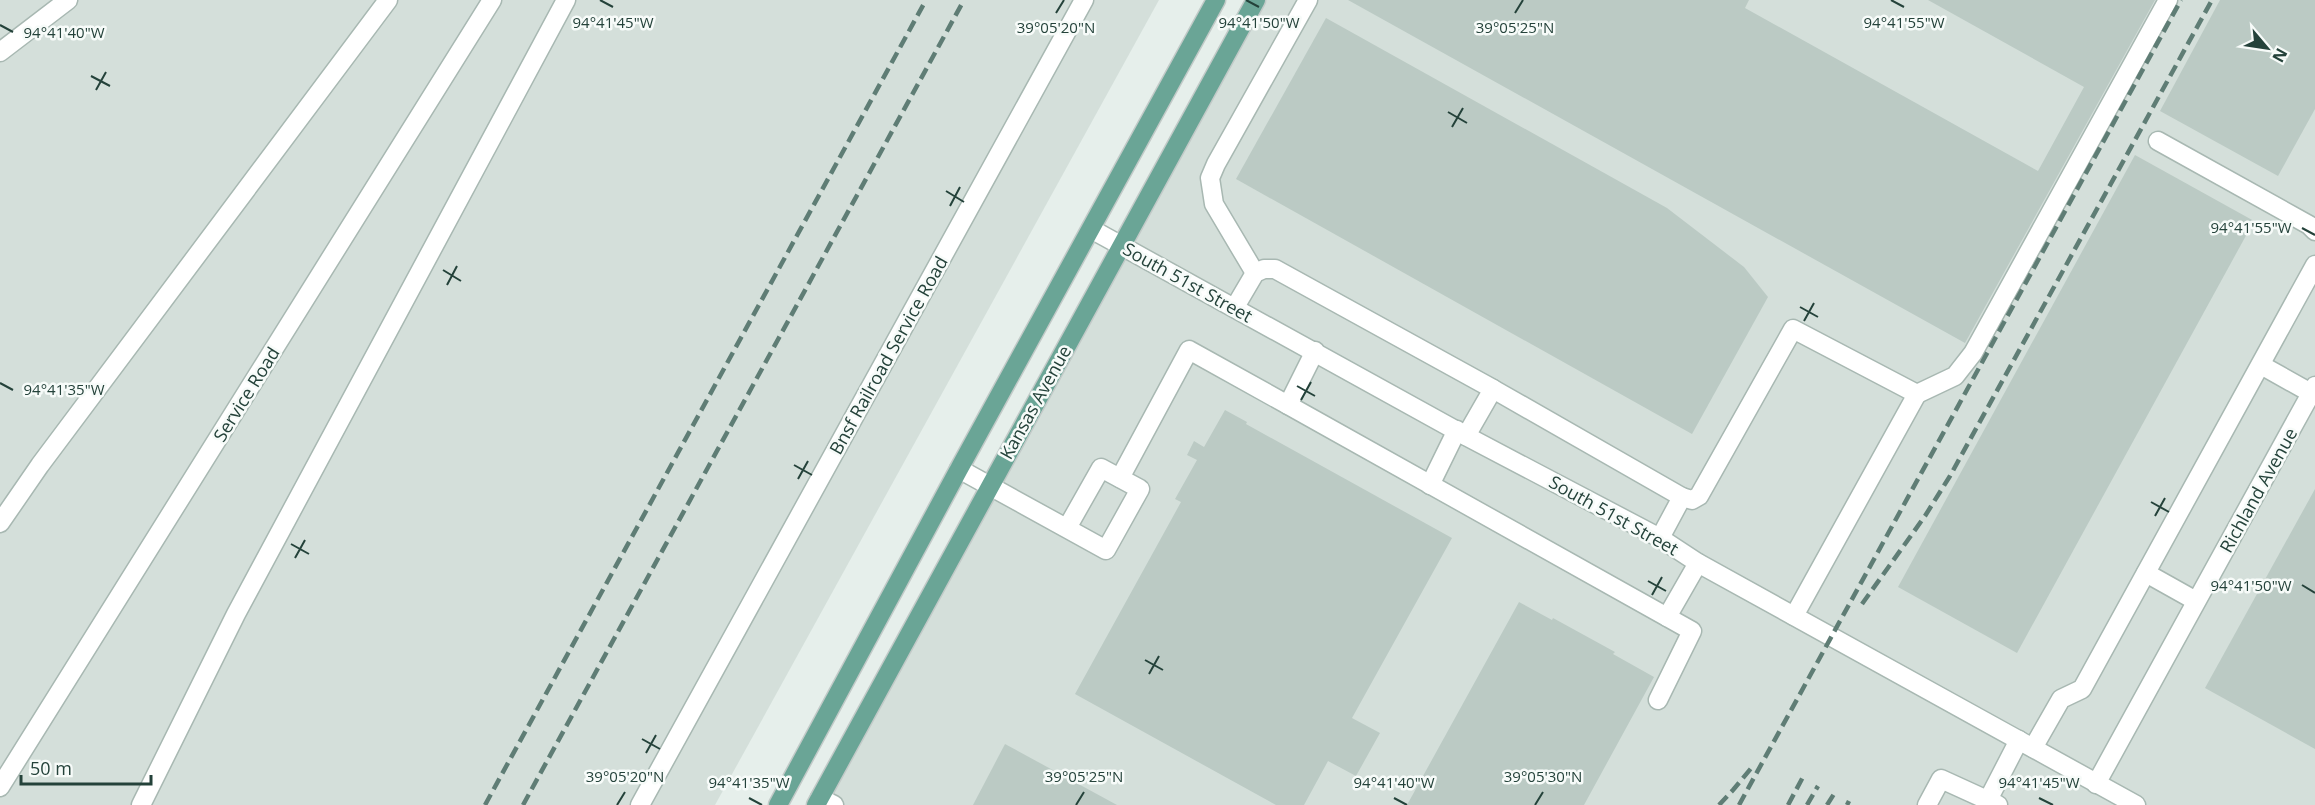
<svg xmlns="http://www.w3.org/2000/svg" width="2315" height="805" font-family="'Open Sans',sans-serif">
<rect width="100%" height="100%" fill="#e6efeb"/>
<!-- built -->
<g fill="#d4dfda">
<path d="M0 0H1159L715 805H0Z"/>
<path d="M1266 0H2315V805H823Z"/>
</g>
<!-- building -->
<g fill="#bbcac4">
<path d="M1348 0H1749L1745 8 2038 171 2084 87 1928 0H2155L1965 343Z"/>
<path d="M2220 0H2315V109L2278 176 2160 111Z"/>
<path d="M1326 18 1667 208 1744 267 1768 297 1692 434 1236 179Z"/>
<path d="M2135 155 2254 221 2017 653 1898 587Z"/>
<path d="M1225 410 1247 422 1246 424 1452 538 1352 718 1380 733 1356 776 1328 761 1304 805H1276L1075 694 1181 502 1175 499 1197 460 1187 455 1194 441 1204 447Z"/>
<path d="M2315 489V749L2205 688Z"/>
<path d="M1519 602 1552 620 1553 618 1615 652 1613 654 1654 677 1584 805H1407Z"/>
<path d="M1005 744 1117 805H973Z"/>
</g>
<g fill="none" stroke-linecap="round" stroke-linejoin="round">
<!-- minor casing -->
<g stroke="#a8b8b2" stroke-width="21">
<g id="minor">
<path d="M0 52 68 0"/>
<path d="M2158 141 2309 225 2315 231"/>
<path d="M1091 229 1466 436 1660 538 1698 563 2136 805"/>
<path d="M1255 273 1214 204 1210 178 1216 164 1308 0"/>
<path d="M1235 307 1255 273 1264 269H1275L1493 389 1466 436"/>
<path d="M2261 365 2311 393"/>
<path d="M1493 389 1682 497"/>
<path d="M1917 394 1955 376 1973 353 2168 0"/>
<path d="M1288 405 1692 631 1658 700"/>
<path d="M959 469 1106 550 1140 489 1101 468 1067 528"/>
<path d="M1120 478 1189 350 1288 405 1315 351"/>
<path d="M1430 485 1457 430"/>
<path d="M0 523 40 465 388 0"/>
<path d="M1660 538 1682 497 1692 500 1699 496 1793 329 1917 394 1794 616"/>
<path d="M2146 573 2196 601"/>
<path d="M1667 617 1698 563"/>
<path d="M2033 748 2061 699 2082 689 2315 265"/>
<path d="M2096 784 2315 386"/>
<path d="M0 787 492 0"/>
<path d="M820 798 834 805"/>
<path d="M1988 800 2019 740"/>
<path d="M141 805 236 614 566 0"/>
<path d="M640 805 1084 0"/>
<path d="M1927 805 1941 779 1998 805"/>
</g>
</g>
<!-- major casing -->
<g stroke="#c2cac8" stroke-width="21">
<g id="major">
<path d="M778 805 959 469 1216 0"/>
<path d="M816 805 1256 0"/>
</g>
</g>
<!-- minor -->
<use href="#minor" stroke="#fff" stroke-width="18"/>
<!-- major -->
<use href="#major" stroke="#6aa596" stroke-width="18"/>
<!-- rail -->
<g stroke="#5f7d75" stroke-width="4.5" stroke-dasharray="12 6" stroke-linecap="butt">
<path d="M1862 604 1925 516 1950 476 2212 0"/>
<path d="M485 805 926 0"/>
<path d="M523 805 964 0"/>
<path d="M1719 805 1733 790 1753 766"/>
<path d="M1739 805 2181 0"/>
<path d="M1788 805 1803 777"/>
<path d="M1807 805 1818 786"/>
<path d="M1827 805 1834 794"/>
<path d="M1847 805 1849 801"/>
</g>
</g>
<!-- ticks -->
<path fill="none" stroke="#24423a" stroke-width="2" d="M600 0 613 7M1246 0 1259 7M1891 0 1904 7M1056 13 1064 0M1515 13 1523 0M0 25 13 32M91 76 110 86M96 90 106 72M1448 112 1467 123M1452 127 1463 108M946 191 964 202M950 206 960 187M2302 228 2315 235M443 270 461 281M447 285 457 266M1800 307 1818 317M1804 321 1814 303M0 383 13 390M1297 386 1315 396M1301 400 1311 382M794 465 812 475M798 479 808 461M2151 502 2169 512M2155 516 2165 498M291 544 309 554M295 558 305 540M1648 581 1666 591M2302 585 2315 593M1652 595 1662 577M1145 660 1163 670M1149 674 1159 656M642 739 660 749M646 753 656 735M749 798 762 805M1394 798 1407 805M2039 798 2053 805M617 805 625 792M1076 805 1084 792M1535 805 1543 792"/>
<g text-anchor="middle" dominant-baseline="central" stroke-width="5" stroke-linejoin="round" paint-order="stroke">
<!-- street labels -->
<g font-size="18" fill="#24423a" stroke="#f7fbf9">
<text transform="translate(1188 282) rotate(29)">South 51st Street</text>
<text transform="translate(888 355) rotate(-61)">Bnsf Railroad Service Road</text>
<text transform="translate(246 394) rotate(-58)">Service Road</text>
<text transform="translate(1035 402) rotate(-61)">Kansas Avenue</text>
<text transform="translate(2258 490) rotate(-61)">Richland Avenue</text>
<text transform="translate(1614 515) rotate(29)">South 51st Street</text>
</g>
</g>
<g font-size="15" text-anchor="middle" fill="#24423a" stroke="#f7fbf9" stroke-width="5" stroke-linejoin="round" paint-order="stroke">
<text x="1904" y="28">94°41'55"W</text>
<text x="613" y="28">94°41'45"W</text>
<text x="1259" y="28">94°41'50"W</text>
<text x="1056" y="33">39°05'20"N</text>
<text x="1515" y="33">39°05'25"N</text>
<text x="64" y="38">94°41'40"W</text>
<text x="2251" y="233">94°41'55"W</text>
<text x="64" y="395">94°41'35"W</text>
<text x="2251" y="591">94°41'50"W</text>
<text x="625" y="782">39°05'20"N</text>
<text x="1084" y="782">39°05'25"N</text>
<text x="1543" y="782">39°05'30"N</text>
<text x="749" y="788">94°41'35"W</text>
<text x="1394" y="788">94°41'40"W</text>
<text x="2039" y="788">94°41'45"W</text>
</g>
<!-- north arrow -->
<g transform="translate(2267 48) rotate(119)" stroke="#f7fbf9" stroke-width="4.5" paint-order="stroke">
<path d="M0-4.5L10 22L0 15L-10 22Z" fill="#24423a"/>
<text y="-9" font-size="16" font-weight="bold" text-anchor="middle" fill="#24423a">N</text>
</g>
<!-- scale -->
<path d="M21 775v9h130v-9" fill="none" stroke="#24423a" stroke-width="3"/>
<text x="30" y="775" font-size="18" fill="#24423a" stroke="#f7fbf9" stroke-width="4.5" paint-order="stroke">50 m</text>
</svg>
